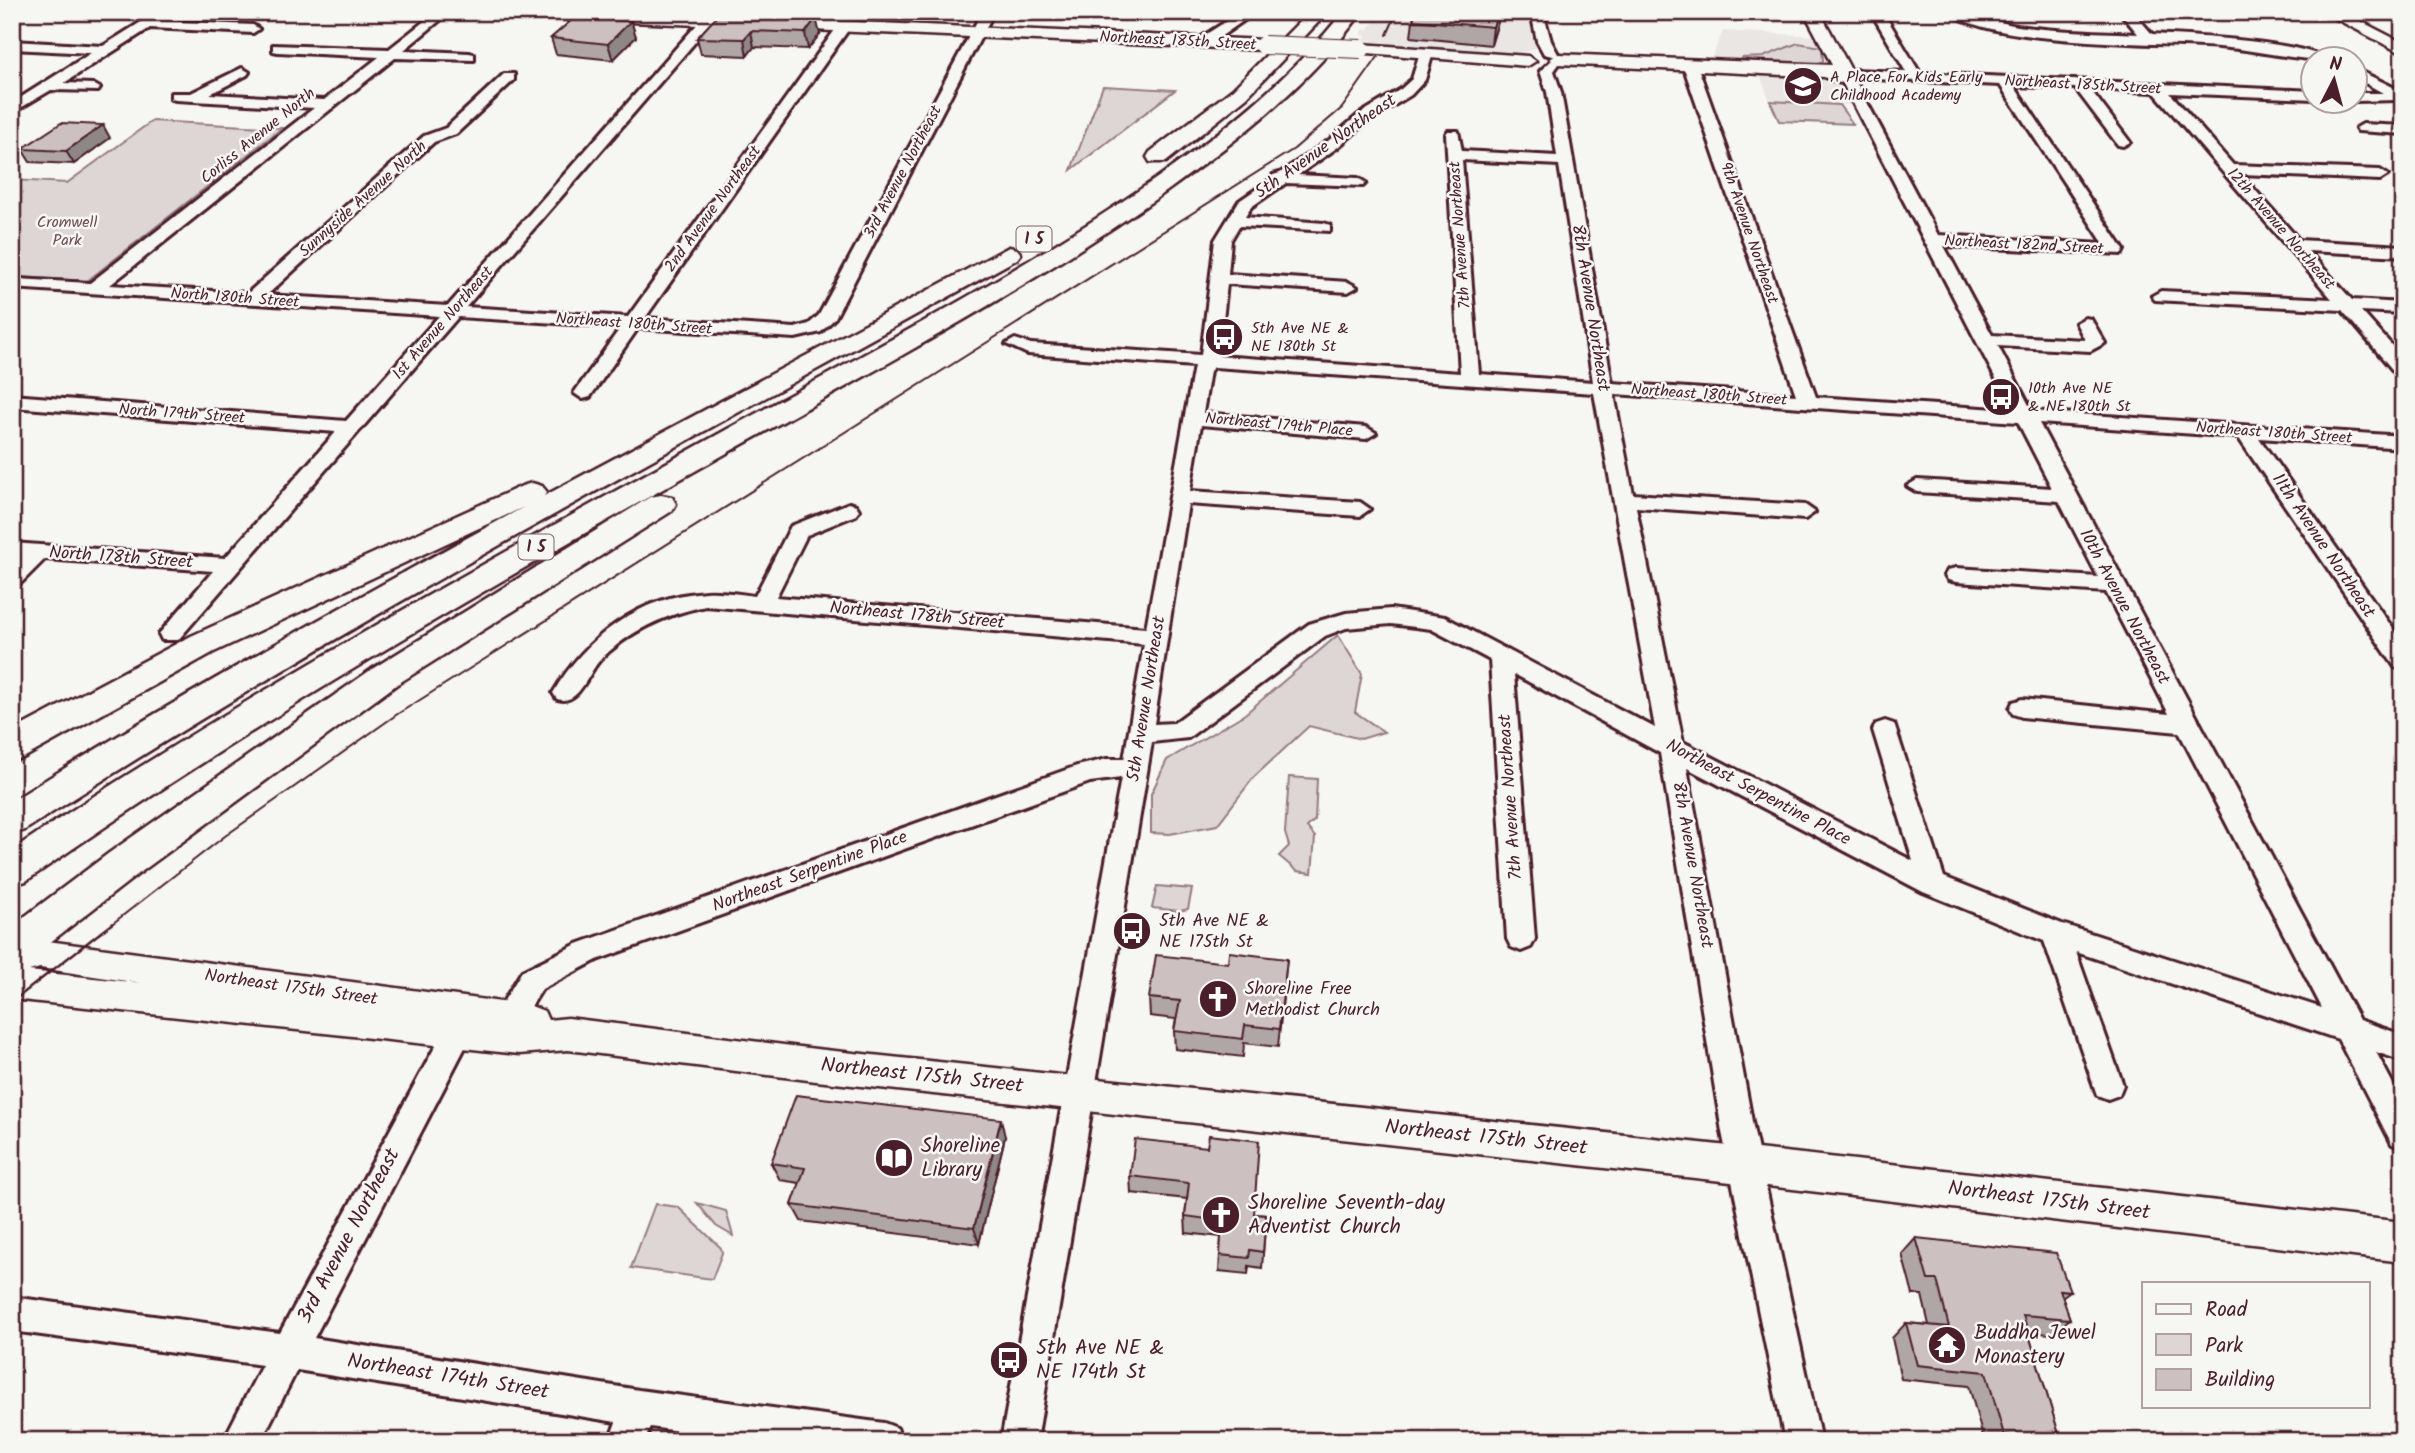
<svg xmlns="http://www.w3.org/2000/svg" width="2415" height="1453" font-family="Kalam,sans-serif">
<rect width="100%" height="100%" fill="#f6f6f2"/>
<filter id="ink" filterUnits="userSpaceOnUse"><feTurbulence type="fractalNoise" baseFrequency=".0143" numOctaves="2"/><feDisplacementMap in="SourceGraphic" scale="14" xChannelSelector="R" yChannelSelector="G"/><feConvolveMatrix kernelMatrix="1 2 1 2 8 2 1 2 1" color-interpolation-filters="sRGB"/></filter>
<g filter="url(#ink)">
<!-- built -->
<g fill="#e9e6e3">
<path d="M1381 12H1530L1538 47 1522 53 1361 44 1366 36 1361 35 1363 30H1368Z"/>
<path d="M1723 31 1816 36 1850 105 1770 101 1756 65 1710 62Z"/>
</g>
<!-- green -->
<g fill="#ddd6d5" stroke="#947a80" stroke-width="2">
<path d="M1798 43 1822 47 1823 61 1811 66 1740 64 1742 58 1763 57Z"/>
<path d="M1103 86 1175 90 1071 170Z"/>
<path d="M1770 101 1839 105 1853 124 1779 121Z"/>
<path d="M152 121 282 128 87 281 20 277 12 282V180L67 183Z"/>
<path d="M1338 635 1362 674 1355 712 1384 732 1361 739 1309 726 1254 777 1217 825 1170 834 1151 833V794L1167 760 1245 714Z"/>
<path d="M1289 777 1317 779 1315 820 1307 827 1315 837 1312 873 1297 871 1279 856 1289 846 1285 833Z"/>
<path d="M1157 886 1192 889 1188 909 1180 911 1152 908Z"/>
<path d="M697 1203 726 1211 733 1236 716 1226Z"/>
<path d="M655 1204 678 1207 721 1248 722 1253 712 1279 631 1268Z"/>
</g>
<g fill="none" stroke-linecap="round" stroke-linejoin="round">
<!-- minor casing -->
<g stroke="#4a1f2b" stroke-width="6">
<g id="minor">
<path d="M157 12H172L161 21 253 25 259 29 253 33 150 28 64 83 93 84 100 88 98 91 51 90 12 113V103L91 53 12 49V41L103 46Z"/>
<path d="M436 12H450L404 50 469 53 474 54V60L395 58 110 285 248 293 424 136 446 128 504 74H514V80L456 134 434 142 267 295 448 306 708 12H721L466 307 628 317 840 23 845 22 851 26 645 318 795 328 809 324 819 315 982 12H994L835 318 821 332 795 338 638 328 590 397 583 399 574 393 621 327 458 317 178 640H162L159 634 213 571 45 559 20 584 12 586V566L21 558 12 557V543L225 558 336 432 12 407V395L346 421 439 316 12 288V280L16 279 90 283 314 108 176 100 171 99V93H191L242 68 249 72 247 75 210 94 324 100 379 57 278 52 273 51V45L389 49Z"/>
<path d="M1241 12H1256L1210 44H1200V38Z"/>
<path d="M1531 12H1543L1551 41 1558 54 1556 57 1544 54 1537 41Z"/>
<path d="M1871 12H1883L1920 73 2314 91V99L2170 93 2233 165 2380 170 2388 175 2380 180 2241 174 2299 240 2403 246V256L2308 251 2352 300 2403 303V313L2361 311 2403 358V376L2396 374 2342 310 2155 300 2152 296 2161 291 2332 299 2154 92 2090 89 2130 142 2123 146 2118 145 2075 88 2014 86 2124 250 2122 254 1944 246 1992 335 2085 340 2076 323 2085 318 2091 319 2105 343 2090 351 1998 346 2032 411 2403 436V448L2259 438 2403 643V669L2395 667 2238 437 2039 423 2359 1020 2403 1035V1061L2376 1052 2403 1103V1148L2392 1144 2338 1039 2076 952 2123 1085 2119 1095 2108 1099 2097 1095 2044 941 1923 892 1687 768 1754 1132 1821 1441H1785L1722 1132 1660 753 1514 674 1535 939 1531 947 1521 951 1511 947 1507 939 1490 660 1431 629 1391 624 1346 628 1325 636 1188 738 1152 742 1037 1441H1001L1121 778 1090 782 597 960 542 989 519 1026 509 1030 499 1026 494 1017 522 971 577 944 1077 766 1107 759H1124L1144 644 706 606C666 614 630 630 600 660 587 674 579 706 557 699L553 693C585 638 639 596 706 592 721 591 739 594 755 596L791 526 849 503 856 505 859 510 856 515 807 535 776 597 1146 628 1194 366 1028 354 1006 344 1015 339 1031 344 1201 355 1215 240 1239 201 1271 179 1273 175 1280 173 1328 141 1358 115 1401 89 1412 79 1421 50 1433 53 1425 80 1411 95 1368 121 1338 147 1298 175 1358 178 1366 183 1363 186 1286 183 1251 207 1245 217 1324 223 1330 225V231L1239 226 1231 240 1228 274 1348 282 1357 287 1348 292 1227 284 1219 356 1460 373 1446 134 1448 131H1458L1462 151 1557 156 1547 92 1540 71 1552 60 1559 64 1554 71 1561 92 1612 383 1796 395 1683 65 1690 61 1697 65 1816 397 2012 410 1840 78 1852 70 1906 72ZM1854 78 2000 85 2104 244 1938 235ZM1462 160 1559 165 1593 382 1479 374ZM1214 367 1594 393 1655 728 1445 617 1391 609 1346 613 1309 624 1174 723 1154 724 1188 504 1360 516 1370 509 1360 502 1190 491 1201 425 1366 439 1376 433 1366 427 1203 413 1210 371ZM1614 394 2018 422 2052 488 1917 480 1907 486 1917 492 2059 501 2098 577 1956 568 1948 570 1945 575 1948 580 1956 582 2106 592 2169 714 2022 699 2013 702 2010 708 2013 714 2022 717 2179 732 2322 1008 2062 924 1944 877 1894 724 1885 721 1876 724 1873 730 1913 861 1683 742 1636 507 1805 519 1815 512 1805 505 1633 494Z"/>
<path d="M1950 12C1974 12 1995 22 2018 26 2058 32 2098 32 2138 34L2120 12H2133L2152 34C2188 36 2303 41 2328 60 2295 60 2257 50 2219 47 2162 42 1990 46 1950 12Z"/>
<path d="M2356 69 2399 90 2401 93 2397 100 2356 101V93H2383L2356 78Z"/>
<path d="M2363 124 2403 126V134L2358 131 2356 128Z"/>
<path d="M458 1019 468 1023 473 1032 314 1338 639 1390 884 1423 897 1428 902 1441H748L650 1427 645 1441H609L616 1422 297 1370 261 1441H223L262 1365 12 1331V1297L280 1333 448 1023Z"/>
</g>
</g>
<!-- major casing -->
<g stroke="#4a1f2b" stroke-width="5">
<g id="major">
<path d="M509 12H628L1264 40 1272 45 1264 50 517 17Z"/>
<path d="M1804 12H1820L1850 68 1861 75 1859 79 1839 83 1824 77 1558 64 1550 59 1558 54 1832 65Z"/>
<path d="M2323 12H2343L2403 43V54Z"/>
<path d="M1361 44 1528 56 1536 61 1528 66 1355 52 1353 49Z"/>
<path d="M40 940 531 1006 544 1011 548 1020 568 1018 816 1049 1776 1151 2403 1222V1262L1776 1187 816 1081 568 1050 519 1054 12 999V945ZM40 968 140 983 29 971Z"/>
</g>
</g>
<!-- highway casing -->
<g stroke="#4a1f2b" stroke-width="5">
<g id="highway">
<path d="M1309 12H1328L1247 97 1166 162H1150L1147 157 1150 152 1233 89Z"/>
<path d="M1343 12H1362C1310 84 1239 139 1167 191 1023 293 865 375 711 462 477 593 246 727 26 881L12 885V850C247 692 496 557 744 420 883 344 1024 270 1154 180 1224 131 1290 79 1343 12Z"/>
<path d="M1009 247 1017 249 1021 254 1017 259C684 444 345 622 25 830L12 834V801C179 696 350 601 524 507L214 652 25 757 12 761V731L191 636 522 486 532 483 542 486 547 492 544 496Z"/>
<path d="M661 495 672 497 676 504 672 511 396 685 137 875 26 961 12 966V926L109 853 372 669 650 497Z"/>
</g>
</g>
<!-- minor -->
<use href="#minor" fill="#f6f6f2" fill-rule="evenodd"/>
<!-- major -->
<use href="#major" fill="#f6f6f2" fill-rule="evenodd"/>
<!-- highway -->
<use href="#highway" fill="#f6f6f2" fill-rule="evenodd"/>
<!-- tram-far1 -->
<g stroke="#4a1f2b" stroke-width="2">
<path d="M1387 35 1397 12"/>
<path d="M99 934 225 836 396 715 1294 149 1342 108 1378 57"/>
</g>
<!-- tram -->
<path stroke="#4a1f2b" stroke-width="2.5" d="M12 1002 101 932"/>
<!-- major-bridge casing -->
<g stroke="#4a1f2b" stroke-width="20" stroke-linecap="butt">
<path id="major-bridge" d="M1264 45 1361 49"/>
</g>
<!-- major-bridge -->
<use href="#major-bridge" stroke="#f6f6f2" stroke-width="18"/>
</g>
<!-- wall -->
<g fill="#afa6a5" stroke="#4a1f2b" stroke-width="2">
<path d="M581 12H621L624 21H631L636 37 613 60 556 54 551 38Z"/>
<path d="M1416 12H1501L1491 45 1411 37 1413 20Z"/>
<path d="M717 16 820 34 808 49 754 47 747 56 701 54 697 38Z"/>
<path d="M110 138 74 164 30 162 22 149Z"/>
<path d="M1287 959 1278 1047 1244 1043 1243 1057 1175 1049 1174 1031 1176 1019 1150 1016 1149 998 1228 963Z"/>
<path d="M1005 1137 979 1244 801 1221 792 1205 800 1183 780 1180 771 1163Z"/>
<path d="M1207 1147 1254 1214 1266 1215 1262 1268 1249 1266 1248 1274 1219 1271 1221 1237 1186 1233 1185 1216 1187 1199 1131 1193 1130 1176Z"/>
<path d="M1916 1238 2070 1291 2062 1297 2070 1319 2051 1334 2028 1332 2061 1441H1984L1969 1386 1901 1379 1892 1338 1906 1323 1929 1325 1922 1295H1913L1902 1254Z"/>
</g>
<!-- shaded-wall -->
<g fill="#8f8786" stroke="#4a1f2b" stroke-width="2">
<path d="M618 12H621L625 24 631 21 636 37 613 60 608 44 613 20Z"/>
<path d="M1498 12H1501L1491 45 1493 27Z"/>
<path d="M816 18 820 34 808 49 805 33Z"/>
<path d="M751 31 754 47 747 56 744 39Z"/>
<path d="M103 125 110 138 74 164 66 151Z"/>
<path d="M1001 1119 1005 1137 979 1244 974 1228Z"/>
</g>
<!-- building -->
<g fill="#ccc1c0" stroke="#4a1f2b" stroke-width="2">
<path d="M581 12H618L613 20 631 21 608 44 551 38Z"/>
<path d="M1416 12H1498L1493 27 1413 20Z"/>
<path d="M717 16 816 18 805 33 751 31 744 39 697 38Z"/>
<path d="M61 123 103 125 66 151 22 149Z"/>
<path d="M1229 952 1287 959 1279 1029 1245 1025 1243 1039 1174 1031 1180 1001 1149 998 1156 955 1228 963Z"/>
<path d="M796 1095 1001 1119 974 1228 792 1205 805 1168 771 1163Z"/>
<path d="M1209 1135 1259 1141 1254 1214 1266 1215 1263 1252 1250 1250 1249 1258 1220 1255 1222 1221 1185 1216 1189 1183 1130 1176 1135 1139 1207 1147Z"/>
<path d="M1916 1238 2056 1253 2070 1291 2060 1290 2070 1319 2023 1315 2061 1441 2004 1435 1986 1372 1917 1365 1906 1323 1949 1327 1937 1280H1928Z"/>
</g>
</g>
<!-- icons -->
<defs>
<g id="school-disc" transform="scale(2.0125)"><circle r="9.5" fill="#4a1f2b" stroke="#f6f6f2"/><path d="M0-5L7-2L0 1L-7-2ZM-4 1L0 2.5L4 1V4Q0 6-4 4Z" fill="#fff"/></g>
<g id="bus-disc" transform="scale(2.0125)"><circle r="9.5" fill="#4a1f2b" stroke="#f6f6f2"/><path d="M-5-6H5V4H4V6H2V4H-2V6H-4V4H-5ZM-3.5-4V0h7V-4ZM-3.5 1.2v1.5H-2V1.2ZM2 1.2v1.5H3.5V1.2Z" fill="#fff"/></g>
<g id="church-disc" transform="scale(2.0125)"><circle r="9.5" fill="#4a1f2b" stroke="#f6f6f2"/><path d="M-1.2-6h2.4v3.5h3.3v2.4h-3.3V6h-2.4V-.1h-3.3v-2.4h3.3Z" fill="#fff"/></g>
<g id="library-disc" transform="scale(2.0125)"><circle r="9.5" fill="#4a1f2b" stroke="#f6f6f2"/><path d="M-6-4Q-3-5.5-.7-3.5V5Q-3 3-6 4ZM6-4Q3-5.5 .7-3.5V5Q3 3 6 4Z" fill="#fff"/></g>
<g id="temple-disc" transform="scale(2.0125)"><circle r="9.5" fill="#4a1f2b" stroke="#f6f6f2"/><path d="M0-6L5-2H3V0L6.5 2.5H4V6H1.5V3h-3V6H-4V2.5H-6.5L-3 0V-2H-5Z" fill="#fff"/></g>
</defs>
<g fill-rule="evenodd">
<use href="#school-disc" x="1803" y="86"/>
<use href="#bus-disc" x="1224" y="337"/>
<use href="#bus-disc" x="2001" y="397"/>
<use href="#bus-disc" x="1132" y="931"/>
<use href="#church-disc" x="1218" y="999"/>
<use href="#library-disc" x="894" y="1158"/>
<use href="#church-disc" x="1221" y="1215"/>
<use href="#temple-disc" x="1947" y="1345"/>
<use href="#bus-disc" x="1009" y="1360"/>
</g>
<g text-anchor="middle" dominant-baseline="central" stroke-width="5" stroke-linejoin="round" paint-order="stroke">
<!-- far-street labels -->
<g font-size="16" fill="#4a1f2b" stroke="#f6f6f2">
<text transform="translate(1178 41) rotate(3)">Northeast 185th Street</text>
<text transform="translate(2083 85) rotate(3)">Northeast 185th Street</text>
<text transform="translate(258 136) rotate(-39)">Corliss Avenue North</text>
<text transform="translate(903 172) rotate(-62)">3rd Avenue Northeast</text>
<text transform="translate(363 199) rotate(-42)">Sunnyside Avenue North</text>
<text transform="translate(713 209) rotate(-54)">2nd Avenue Northeast</text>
<text transform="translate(2281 229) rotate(49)">12th Avenue Northeast</text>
<text transform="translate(1749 233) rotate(71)">9th Avenue Northeast</text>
<text transform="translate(1460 235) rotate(-94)">7th Avenue Northeast</text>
<text transform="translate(2024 245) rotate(3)">Northeast 182nd Street</text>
<text transform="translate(235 298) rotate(4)">North 180th Street</text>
<text transform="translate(443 323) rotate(-49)">1st Avenue Northeast</text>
<text transform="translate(634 324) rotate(4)">Northeast 180th Street</text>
<text transform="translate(1709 395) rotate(4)">Northeast 180th Street</text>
<text transform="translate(182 414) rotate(4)">North 179th Street</text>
<text transform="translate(1279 425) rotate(5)">Northeast 179th Place</text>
<text transform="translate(2274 433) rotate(4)">Northeast 180th Street</text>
</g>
<!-- far-poi labels -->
<g font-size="16" fill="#4a1f2b" stroke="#f6f6f2" text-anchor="start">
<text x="1830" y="77">A Place For Kids Early<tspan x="1830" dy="18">Childhood Academy</tspan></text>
<text x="1251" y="328">5th Ave NE &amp;<tspan x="1251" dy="18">NE 180th St</tspan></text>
<text x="2028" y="388">10th Ave NE<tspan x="2028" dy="18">&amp; NE 180th St</tspan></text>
</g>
<!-- far-park labels -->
<g font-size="16" fill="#6f4d56" stroke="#f6f6f2">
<text x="67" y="222">Cromwell<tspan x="67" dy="18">Park</tspan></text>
</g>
<!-- shield labels -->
<g fill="#f6f6f2" stroke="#7e6067" stroke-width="2">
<rect x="1016.5" y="226.5" width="35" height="25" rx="5"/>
<rect x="518.5" y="534.5" width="35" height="25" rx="5"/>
</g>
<g font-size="16" font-weight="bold" fill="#4a1f2b">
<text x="1034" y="239">I 5</text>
<text x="536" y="547">I 5</text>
</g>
<!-- street labels -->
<g font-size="18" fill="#4a1f2b" stroke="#f6f6f2">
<text transform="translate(1326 147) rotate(-35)">5th Avenue Northeast</text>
<text transform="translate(1590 308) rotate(81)">8th Avenue Northeast</text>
<text transform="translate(2323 546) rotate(56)">11th Avenue Northeast</text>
<text transform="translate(121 558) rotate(4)">North 178th Street</text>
<text transform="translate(2124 607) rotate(62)">10th Avenue Northeast</text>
<text transform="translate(917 616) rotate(5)">Northeast 178th Street</text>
<text transform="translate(1147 699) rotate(-81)">5th Avenue Northeast</text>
<text transform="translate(1758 793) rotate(28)">Northeast Serpentine Place</text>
<text transform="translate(1511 797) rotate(-94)">7th Avenue Northeast</text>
<text transform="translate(1692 865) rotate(80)">8th Avenue Northeast</text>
<text transform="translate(810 872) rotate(-20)">Northeast Serpentine Place</text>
<text transform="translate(291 988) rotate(8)">Northeast 175th Street</text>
</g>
<!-- poi labels -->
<g font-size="18" fill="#4a1f2b" stroke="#f6f6f2" text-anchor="start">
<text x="1159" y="921">5th Ave NE &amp;<tspan x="1159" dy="21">NE 175th St</tspan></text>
<text x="1245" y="989">Shoreline Free<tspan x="1245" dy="21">Methodist Church</tspan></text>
</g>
<!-- near-street labels -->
<g font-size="21" fill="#4a1f2b" stroke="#f6f6f2">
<text transform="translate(922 1076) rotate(6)">Northeast 175th Street</text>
<text transform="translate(1486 1138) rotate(6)">Northeast 175th Street</text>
<text transform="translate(2049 1201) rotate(7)">Northeast 175th Street</text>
<text transform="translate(349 1236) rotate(-62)">3rd Avenue Northeast</text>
<text transform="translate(448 1377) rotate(9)">Northeast 174th Street</text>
</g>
<!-- near-poi labels -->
<g font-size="21" fill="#4a1f2b" stroke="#f6f6f2" text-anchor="start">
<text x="921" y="1146">Shoreline<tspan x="921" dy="24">Library</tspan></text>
<text x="1248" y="1203">Shoreline Seventh-day<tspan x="1248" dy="24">Adventist Church</tspan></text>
<text x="1974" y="1333">Buddha Jewel<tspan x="1974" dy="24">Monastery</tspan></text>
<text x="1036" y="1348">5th Ave NE &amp;<tspan x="1036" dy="24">NE 174th St</tspan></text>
</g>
</g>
<!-- margin -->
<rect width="2415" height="1453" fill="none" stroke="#f6f6f2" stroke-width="42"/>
<rect x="21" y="21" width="2373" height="1411" fill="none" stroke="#4a1f2b" stroke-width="2.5" filter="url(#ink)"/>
<!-- legend -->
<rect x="2142" y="1282" width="228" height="126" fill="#f6f6f2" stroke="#b1a0a2" stroke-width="2"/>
<rect x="2156" y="1304" width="35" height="10" fill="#f6f6f2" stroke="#b1a0a2" stroke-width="2"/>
<text x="2205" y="1316" font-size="21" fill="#4a1f2b">Road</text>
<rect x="2156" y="1334" width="35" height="21" fill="#ddd6d5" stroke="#b1a0a2" stroke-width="2"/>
<text x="2205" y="1352" font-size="21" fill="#4a1f2b">Park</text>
<rect x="2156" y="1369" width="35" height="21" fill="#ccc1c0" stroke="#b1a0a2" stroke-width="2"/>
<text x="2205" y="1386" font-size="21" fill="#4a1f2b">Building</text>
<!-- north arrow -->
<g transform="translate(2334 80) rotate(6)"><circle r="33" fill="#f6f6f2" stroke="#b1a0a2" stroke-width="2"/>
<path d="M0-5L12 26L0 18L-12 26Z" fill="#4a1f2b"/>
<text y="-10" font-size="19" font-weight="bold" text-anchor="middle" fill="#4a1f2b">N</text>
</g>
</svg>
